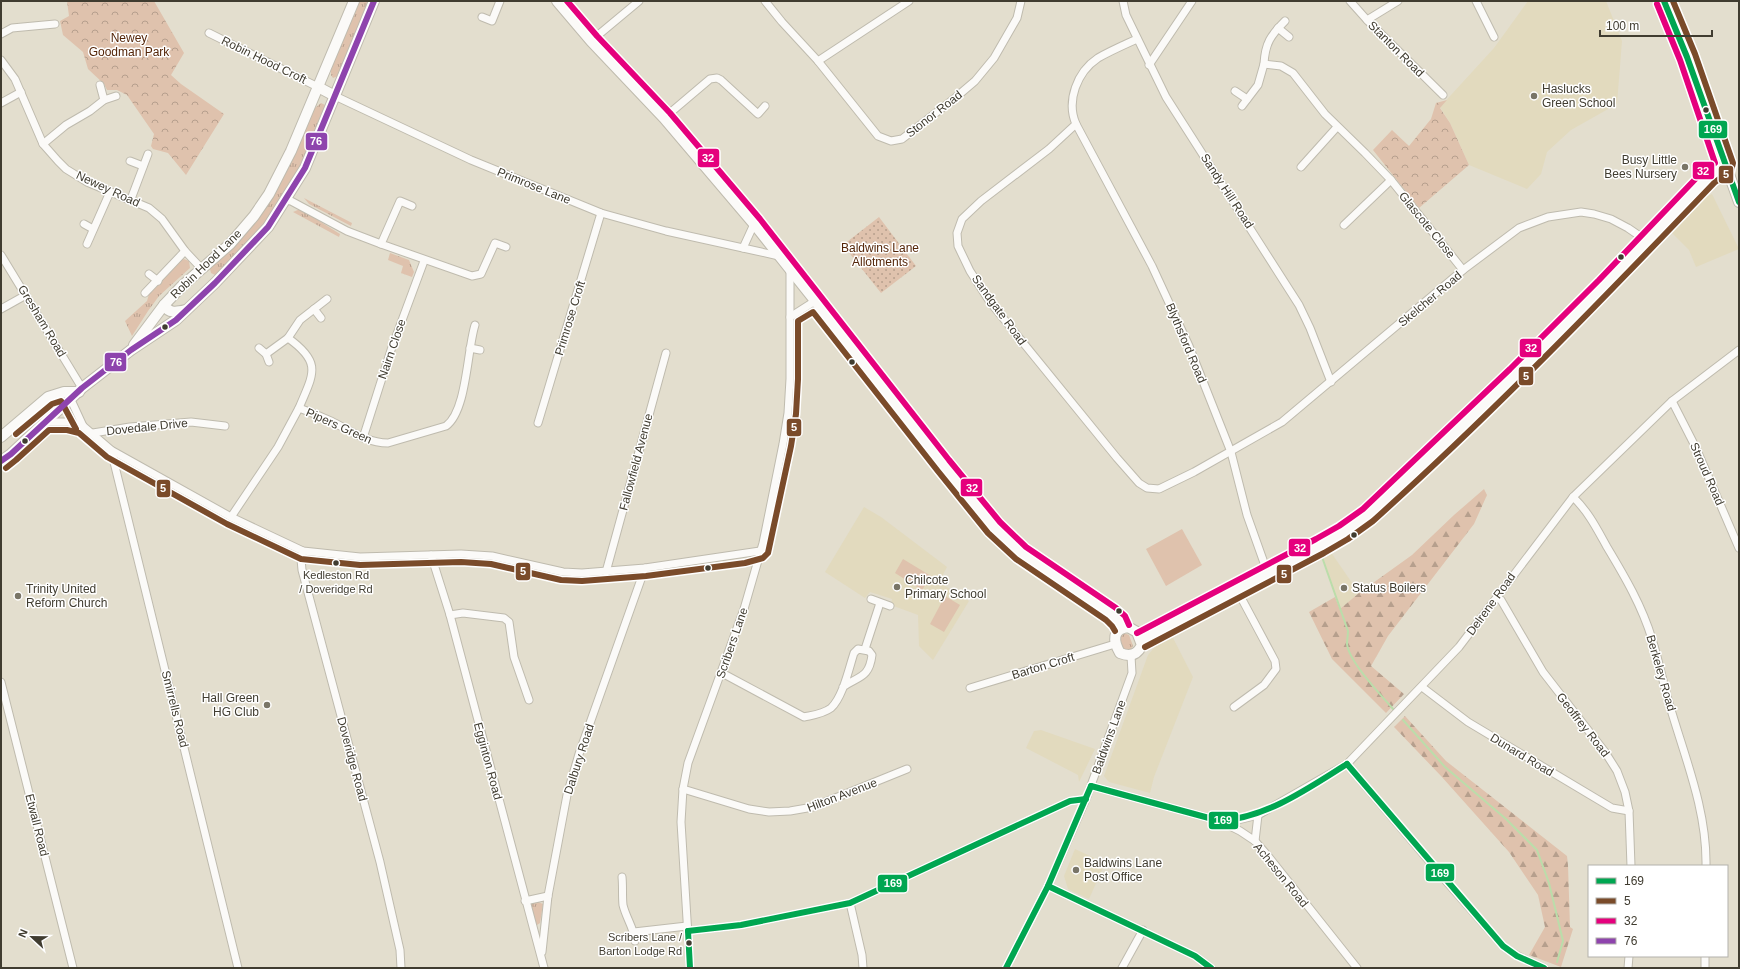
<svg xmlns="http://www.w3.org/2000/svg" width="1740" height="969" font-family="Helvetica,sans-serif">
<defs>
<pattern id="grass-tufts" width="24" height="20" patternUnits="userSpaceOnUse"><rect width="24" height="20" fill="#dfc2ad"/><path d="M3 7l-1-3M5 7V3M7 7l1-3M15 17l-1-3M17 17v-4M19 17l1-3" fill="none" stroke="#b69f8d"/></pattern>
<pattern id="forest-firs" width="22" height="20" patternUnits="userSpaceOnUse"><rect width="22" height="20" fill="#dfc2ad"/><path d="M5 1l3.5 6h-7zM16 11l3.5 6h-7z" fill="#b69f8d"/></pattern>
<pattern id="park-crowns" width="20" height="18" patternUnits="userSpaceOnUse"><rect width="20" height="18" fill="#dfc2ad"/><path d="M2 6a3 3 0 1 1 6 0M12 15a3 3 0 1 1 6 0" fill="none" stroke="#b69f8d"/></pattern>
<pattern id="garden-dots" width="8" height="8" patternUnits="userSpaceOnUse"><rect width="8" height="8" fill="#dfc2ad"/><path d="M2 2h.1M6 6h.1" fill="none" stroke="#b69f8d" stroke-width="1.8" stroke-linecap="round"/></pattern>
</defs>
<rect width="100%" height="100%" fill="#e3dece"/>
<!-- built -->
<g fill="#e2dabe">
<path d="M1528 1H1606L1622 41 1617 104 1571 130 1547 152 1541 174 1527 189 1469 165 1450 123 1440 107 1494 48Z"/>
<path d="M1712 194 1739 249 1696 267 1689 250 1669 230 1699 200Z"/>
<path d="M864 507 881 517 947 567 939 582 969 601 933 660 919 646 918 615 891 605 892 599 870 592 865 598 825 572Z"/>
<path d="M1330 551 1359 593 1340 609 1322 557Z"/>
<path d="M1172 636 1193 677 1154 777 1150 793 1109 782 1104 776 1148 655 1160 641Z"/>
<path d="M1041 730 1095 749 1079 782 1078 775 1026 748 1034 731Z"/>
<path d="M1075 849 1105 863 1089 899 1068 889 1064 876Z"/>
</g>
<!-- grass -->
<g fill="url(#grass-tufts)">
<path d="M360 1H370L338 76 333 78 331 75V69Z"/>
<path d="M321 103 325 105C319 144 277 212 250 241 239 253 226 264 215 275L211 273 210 269 242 237 266 207 298 148 315 108Z"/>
<path d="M304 198 352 223 351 226 309 204Z"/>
<path d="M300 209 340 234 339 237 293 212Z"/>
<path d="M390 253 409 260 414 272 412 277 401 273 403 266 388 260Z"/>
<path d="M184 259 189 261 190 268 159 296 148 311 132 336 125 321 147 301 149 294 178 262Z"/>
<path d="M1124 633 1129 635 1133 646 1130 650 1123 649 1120 637Z"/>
<path d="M538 902 543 904 540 923 537 925 535 923 529 903Z"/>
</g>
<!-- forest -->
<g fill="url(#forest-firs)">
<path d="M1484 489 1487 495 1474 524 1388 636 1371 666 1404 694 1386 713 1332 659 1309 612 1335 597 1340 609 1359 593 1412 555 1454 515Z"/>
<path d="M1405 716 1446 761 1567 856 1568 865 1570 927 1573 929 1561 967 1529 955 1545 927 1538 895 1509 852 1441 776 1394 727Z"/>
</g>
<!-- park -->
<g fill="url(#park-crowns)">
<path d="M67 1H154L184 53 171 75 181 84 224 114 186 175 168 153 153 149 151 146 154 134 127 95 117 90H107L104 84 88 69 83 52 63 35 60 21 69 16Z"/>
<path d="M1447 100 1440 108 1450 123 1469 165 1419 208 1373 150 1392 130 1409 146 1431 119 1436 103Z"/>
</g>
<!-- garden -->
<path fill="url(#garden-dots)" d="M879 217 916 266 881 293 843 245Z"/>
<!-- pitch -->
<g fill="#dfc2ad">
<path d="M121 30 142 57 126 69 105 43Z"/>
<path d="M1182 529 1202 565 1166 586 1146 549Z"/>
<path d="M903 559 931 576 922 590 895 573Z"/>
<path d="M945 596 960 605 944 632 930 624Z"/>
</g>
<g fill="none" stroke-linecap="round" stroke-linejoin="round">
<!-- stream -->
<g stroke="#bda" stroke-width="2">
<path d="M1322 557 1348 631C1348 635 1347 640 1347 644 1349 662 1381 695 1393 709"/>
<path d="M1403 720 1445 767 1506 819 1537 850 1549 883 1563 941 1557 962"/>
</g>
<!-- street casing -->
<g stroke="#bfbbae" stroke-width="9">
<g id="street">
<path d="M765 1 782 22 818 61 878 136 891 141 902 139 955 98 975 81 994 58 1017 18 1021 1"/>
<path d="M1123 1 1126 15 1166 97 1299 305 1310 328 1331 382"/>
<path d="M1350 1 1367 20 1443 95"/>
<path d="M1476 1 1494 37"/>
<path d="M482 17 492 21 500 1"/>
<path d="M1367 20 1398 1"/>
<path d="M1285 21C1271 35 1265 43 1264 64L1281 66 1293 73 1325 114 1365 153 1391 180 1463 270"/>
<path d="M1278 28 1289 37"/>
<path d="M209 33 318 87"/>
<path d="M1 34 12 28 55 24"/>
<path d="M1137 39C1124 45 1110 51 1098 58 1077 72 1066 101 1076 124L1049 149 981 201 962 219 957 233 958 246 970 271 990 302 1117 458 1139 483 1147 488 1159 489 1194 472 1282 422 1463 270 1519 228 1548 217 1581 212 1594 214 1611 219 1628 228 1647 241"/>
<path d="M591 41 639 1"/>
<path d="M1 60 15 79 43 144 58 161 66 169 87 182 149 208 162 219 185 251 202 269"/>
<path d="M818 61 909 1"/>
<path d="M1149 65 1192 1"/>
<path d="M100 85 104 100 116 96"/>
<path d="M1235 91 1247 99"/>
<path d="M335 96 471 160 601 213 666 231 779 256"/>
<path d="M1 103 21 92"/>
<path d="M1242 106 1258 85 1264 64"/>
<path d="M664 118 710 79 717 78 721 80 758 114 765 106"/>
<path d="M1076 124 1152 266 1189 346 1231 452 1247 515 1268 574"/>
<path d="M43 144 66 125 90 111 104 100"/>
<path d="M130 161 143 166"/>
<path d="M1301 167 1337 127"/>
<path d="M131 199 148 154"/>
<path d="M286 200 291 201 347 231 381 244"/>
<path d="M412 206 400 201 381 244 472 276 481 274 495 243 506 247"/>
<path d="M84 224 93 229"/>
<path d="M1344 225 1391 180"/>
<path d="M87 244 110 192"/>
<path d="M743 248 754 224"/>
<path d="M1 255 82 388"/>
<path d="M790 269V317"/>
<path d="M149 274 158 281"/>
<path d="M145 293 185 251"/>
<path d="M1 309 26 295"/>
<path d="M314 309 321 318"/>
<path d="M288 338 300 320 327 299"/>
<path d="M259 348 266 354 269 362"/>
<path d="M470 348 480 350"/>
<path d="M266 354 288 338C323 363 313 374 299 408"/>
<path d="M71 400 83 426"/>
<path d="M1672 401 1696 448 1739 548"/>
<path d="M46 422H68L83 426 111 450 231 517 303 551 360 557 461 554 492 556 563 572 582 573 645 568 760 551"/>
<path d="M538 423 601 213"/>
<path d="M93 433 130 427 191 422 225 426"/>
<path d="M363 438 391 350 424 261"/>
<path d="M111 450 238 968"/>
<path d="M1573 497C1588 511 1597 529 1607 547 1625 577 1642 606 1652 639 1660 664 1664 689 1672 713 1687 763 1707 813 1706 866"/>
<path d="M231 517 278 447 299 408C310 412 320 416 331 421 349 430 367 443 388 443L446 426C467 411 467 350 475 325"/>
<path d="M303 551 301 559 302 570 380 862 400 950 401 968"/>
<path d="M431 555 450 615 544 968"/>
<path d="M606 572 666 353"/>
<path d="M1497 598 1501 600 1543 672 1605 752 1617 771 1625 792 1629 811 1631 866"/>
<path d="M871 599 890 606"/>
<path d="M450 615 463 613 504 618 509 622 514 657 529 700"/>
<path d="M865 649 880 603"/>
<path d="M722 673 804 717C813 715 823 714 831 708 843 697 849 668 854 653L858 649 869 651 872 655C869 679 858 676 843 687"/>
<path d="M1 682 73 968"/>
<path d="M1422 687 1468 722 1612 808 1629 811"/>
<path d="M970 688 1115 644"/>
<path d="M1234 707 1264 685 1276 669 1275 661 1237 590"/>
<path d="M1347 764 1447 882 1503 946C1515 956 1529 962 1544 968"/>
<path d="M1091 786 1220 821 1240 831 1255 841 1268 856 1357 968"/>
<path d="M683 789 749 809 769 812 790 811 813 807 907 769"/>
<path d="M1220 821H1234L1258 815 1347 764 1459 647 1573 497 1672 401 1739 350"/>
<path d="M1255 841 1258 815"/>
<path d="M622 877C623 886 622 896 623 905 626 918 634 928 635 941"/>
<path d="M1048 886 1195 956 1211 968"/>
<path d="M525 901 548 896"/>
<path d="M850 903 862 955 863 968"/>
<path d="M688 931 741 925 850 903 1070 801 1086 799"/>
<path d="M634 932 687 926"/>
<path d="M542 952 548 896 567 795 579 754 645 568"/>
<path d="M690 968 681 822 683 789 688 763 744 609 763 543 783 444 788 413 790 379V317L815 301"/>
<path d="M1006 968 1048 886 1086 799 1132 673 1131 656"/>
<path d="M1122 968 1143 930"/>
<path d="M1628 968 1629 956"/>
<path d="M1705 968V956"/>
</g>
</g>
<!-- secondary casing -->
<g stroke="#bfbbae" stroke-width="12">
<g id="secondary">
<path d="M557 1 591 41 664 118 754 224 851 346 943 465 994 527 1021 553 1111 614 1119 621 1122 628"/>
<path d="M1664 1 1687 57 1739 202"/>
<path d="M318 87 335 96"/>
<path d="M164 305C169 314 177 312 186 310"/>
<path d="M134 345 164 305 182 286 230 244 254 216 269 194 291 151 354 1"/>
<path d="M1 437 48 397 64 392H79"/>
<path d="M1 461 11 454 82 388 131 350 176 320 215 283 268 227 305 168 374 1"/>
<path d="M1128 627 1137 632 1142 645C1137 655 1130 657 1120 653 1113 641 1112 629 1128 627Z"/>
<path d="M1141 640 1320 546 1343 533 1368 515 1516 375 1605 286 1710 176 1725 166"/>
</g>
</g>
<!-- street -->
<use href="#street" stroke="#fbfaf8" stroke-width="7"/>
<!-- secondary -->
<use href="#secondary" stroke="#fbfaf8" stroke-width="10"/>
<!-- bus-1 casing -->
<g stroke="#fff" stroke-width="9">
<g id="bus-1">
<path d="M1664 1 1687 57 1739 202"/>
<path d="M1347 764 1503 946 1517 956 1544 968"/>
<path d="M1091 786 1220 821C1268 817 1307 789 1347 764"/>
<path d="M1048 886 1195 956 1211 968"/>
<path d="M688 931 741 925 850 903 1070 801 1086 799"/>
<path d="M688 931 690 968"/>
<path d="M1006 968 1048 886 1091 786"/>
</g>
</g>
<!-- bus-2 casing -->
<g stroke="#fff" stroke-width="9">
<g id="bus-2">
<path d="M16 434 52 404 61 401 76 429"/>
<path d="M6 468 16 460 49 430H67L79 433 107 457 227 524 301 559 360 565 461 562 491 564 561 580 582 581 646 576 745 563 763 558 768 553 791 446 796 414 798 379V321L813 312 937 470 988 533 1016 559 1106 620 1112 626 1115 631"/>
<path d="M1145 647 1324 553 1348 539 1373 521C1492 414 1604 298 1715 182L1731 171 1733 163 1695 54 1673 1"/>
</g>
</g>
<!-- bus-3 casing -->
<g stroke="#fff" stroke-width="9">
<g id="bus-3">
<path d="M567 1 597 36 670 113 760 219 949 460 1000 522 1026 547 1116 608 1125 616 1129 625"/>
<path d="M1137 633 1316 539 1339 526 1363 509 1510 369 1599 280 1704 170 1715 163 1680 60 1657 4"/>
</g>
</g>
<!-- bus-4 casing -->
<g stroke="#fff" stroke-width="9">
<path id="bus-4" d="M1 461 11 454 82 388 131 350 176 320 215 283 268 227 305 168 374 1"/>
</g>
<!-- bus-1 -->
<use href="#bus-1" stroke="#00a651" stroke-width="6"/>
<!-- bus-2 -->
<use href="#bus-2" stroke="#7a4b2a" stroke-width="6"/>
<!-- bus-3 -->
<use href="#bus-3" stroke="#e5007d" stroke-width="6"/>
<!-- bus-4 -->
<use href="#bus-4" stroke="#8e44ad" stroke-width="6"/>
</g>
<!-- markers -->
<g fill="#797567" stroke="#fff" stroke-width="1.5">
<circle cx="1534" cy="96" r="4"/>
<circle cx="1685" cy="167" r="4"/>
<circle cx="897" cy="587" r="4"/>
<circle cx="1344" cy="588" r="4"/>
<circle cx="18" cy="596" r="4"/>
<circle cx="267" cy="705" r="4"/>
<circle cx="1076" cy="870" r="4"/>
</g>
<g fill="#403c30" stroke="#fff" stroke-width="1.5">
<circle cx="1706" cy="110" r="3.5"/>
<circle cx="1621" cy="257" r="3.5"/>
<circle cx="165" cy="327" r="3.5"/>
<circle cx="852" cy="362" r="3.5"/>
<circle cx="25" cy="441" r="3.5"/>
<circle cx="1354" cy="535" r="3.5"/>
<circle cx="336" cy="563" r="3.5"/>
<circle cx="708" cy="568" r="3.5"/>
<circle cx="1119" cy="611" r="3.5"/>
<circle cx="689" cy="943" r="3.5"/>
</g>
<g text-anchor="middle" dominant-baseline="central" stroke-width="3" stroke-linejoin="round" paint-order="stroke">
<!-- bus labels -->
<g font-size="11" fill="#403c30" stroke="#fff">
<text x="336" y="575">Kedleston Rd<tspan x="336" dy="14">/ Doveridge Rd</tspan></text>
<text x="682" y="937" text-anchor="end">Scribers Lane /<tspan x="682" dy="14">Barton Lodge Rd</tspan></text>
</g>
<!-- park labels -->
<g font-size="12" fill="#542508" stroke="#fff">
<text x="129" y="38">Newey<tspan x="129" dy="14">Goodman Park</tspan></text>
<text x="880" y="248">Baldwins Lane<tspan x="880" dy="14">Allotments</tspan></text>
</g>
<!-- street labels -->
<g font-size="12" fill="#403c30" stroke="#fff">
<text transform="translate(1396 49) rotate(45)">Stanton Road</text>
<text transform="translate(264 60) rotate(26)">Robin Hood Croft</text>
<text transform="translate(934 114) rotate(-38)">Stonor Road</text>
<text transform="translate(534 186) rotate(22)">Primrose Lane</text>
<text transform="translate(108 189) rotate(25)">Newey Road</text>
<text transform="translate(1227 191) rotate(57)">Sandy Hill Road</text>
<text transform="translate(1427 225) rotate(51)">Glascote Close</text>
<text transform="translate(206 264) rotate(-44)">Robin Hood Lane</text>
<text transform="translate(1430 299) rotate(-40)">Skelcher Road</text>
<text transform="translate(999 310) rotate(54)">Sandgate Road</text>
<text transform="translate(570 318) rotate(-73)">Primrose Croft</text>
<text transform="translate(42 321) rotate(59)">Gresham Road</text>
<text transform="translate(1186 343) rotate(67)">Blythsford Road</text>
<text transform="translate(392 349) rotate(-71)">Nairn Close</text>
<text transform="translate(339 426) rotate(24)">Pipers Green</text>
<text transform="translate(147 427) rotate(-6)">Dovedale Drive</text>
<text transform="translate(636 462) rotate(-75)">Fallowfield Avenue</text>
<text transform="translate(1707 474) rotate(66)">Stroud Road</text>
<text transform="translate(1491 604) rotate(-54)">Delrene Road</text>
<text transform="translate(732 643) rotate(-71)">Scribers Lane</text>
<text transform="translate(1043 666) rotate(-17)">Barton Croft</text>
<text transform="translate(1661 673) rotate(74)">Berkeley Road</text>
<text transform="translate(175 709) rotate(76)">Smirrells Road</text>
<text transform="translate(1583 725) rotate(52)">Geoffrey Road</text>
<text transform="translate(1109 737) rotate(-70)">Baldwins Lane</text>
<text transform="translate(1522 755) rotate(31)">Dunard Road</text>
<text transform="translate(352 759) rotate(75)">Doveridge Road</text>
<text transform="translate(579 759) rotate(-72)">Dalbury Road</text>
<text transform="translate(488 761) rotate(75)">Egginton Road</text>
<text transform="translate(842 795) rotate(-21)">Hilton Avenue</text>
<text transform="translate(37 825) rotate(76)">Etwall Road</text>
<text transform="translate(1281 875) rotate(51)">Acheson Road</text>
</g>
<!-- poi labels -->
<g font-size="12" fill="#403c30" stroke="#fff" text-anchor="start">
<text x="1542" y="89">Haslucks<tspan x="1542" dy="14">Green School</tspan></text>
<text x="1677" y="160" text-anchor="end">Busy Little<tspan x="1677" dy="14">Bees Nursery</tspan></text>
<text x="905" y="580">Chilcote<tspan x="905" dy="14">Primary School</tspan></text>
<text x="1352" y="588">Status Boilers</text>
<text x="26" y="589">Trinity United<tspan x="26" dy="14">Reform Church</tspan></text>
<text x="259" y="698" text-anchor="end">Hall Green<tspan x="259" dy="14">HG Club</tspan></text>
<text x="1084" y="863">Baldwins Lane<tspan x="1084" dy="14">Post Office</tspan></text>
</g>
</g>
<g stroke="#fff" stroke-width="1.5">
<rect x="1698" y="120" width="30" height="19" rx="4" fill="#00a651"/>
<rect x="305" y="132" width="23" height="19" rx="4" fill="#8e44ad"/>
<rect x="697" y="148" width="23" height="20" rx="4" fill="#e5007d"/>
<rect x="1692" y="161" width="23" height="19" rx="4" fill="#e5007d"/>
<rect x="1718" y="165" width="16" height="19" rx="4" fill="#7a4b2a"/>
<rect x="1519" y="338" width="23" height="20" rx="4" fill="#e5007d"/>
<rect x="104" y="352" width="23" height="20" rx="4" fill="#8e44ad"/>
<rect x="1518" y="366" width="16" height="20" rx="4" fill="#7a4b2a"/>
<rect x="786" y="418" width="16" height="19" rx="4" fill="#7a4b2a"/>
<rect x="960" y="478" width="23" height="19" rx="4" fill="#e5007d"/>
<rect x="156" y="479" width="15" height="19" rx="4" fill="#7a4b2a"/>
<rect x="1288" y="538" width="23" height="19" rx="4" fill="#e5007d"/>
<rect x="515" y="562" width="16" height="19" rx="4" fill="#7a4b2a"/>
<rect x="1276" y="564" width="16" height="20" rx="4" fill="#7a4b2a"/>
<rect x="1208" y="811" width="31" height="19" rx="4" fill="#00a651"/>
<rect x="1425" y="863" width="30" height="19" rx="4" fill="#00a651"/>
<rect x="877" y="874" width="31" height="19" rx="4" fill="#00a651"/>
</g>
<g font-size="11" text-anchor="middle" font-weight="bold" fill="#fff">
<text x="1713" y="133">169</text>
<text x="316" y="145">76</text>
<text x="708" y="162">32</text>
<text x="1703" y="175">32</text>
<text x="1726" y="178">5</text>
<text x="1531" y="352">32</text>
<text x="116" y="366">76</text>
<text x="1526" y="380">5</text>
<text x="794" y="431">5</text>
<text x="972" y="492">32</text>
<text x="163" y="492">5</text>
<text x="1300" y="552">32</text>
<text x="523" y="575">5</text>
<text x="1284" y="578">5</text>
<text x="1223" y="824">169</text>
<text x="1440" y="877">169</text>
<text x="893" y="887">169</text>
</g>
<!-- border -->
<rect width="1740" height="969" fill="none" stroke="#403c30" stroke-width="4"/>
<!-- legend -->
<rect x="1588" y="865" width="140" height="92" fill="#ffffff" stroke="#b3b1ac"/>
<rect x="1596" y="878" width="20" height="6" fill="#00a651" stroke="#b3b1ac"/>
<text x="1624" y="885" font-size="12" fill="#403c30">169</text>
<rect x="1596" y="898" width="20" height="6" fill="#7a4b2a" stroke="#b3b1ac"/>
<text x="1624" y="905" font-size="12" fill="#403c30">5</text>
<rect x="1596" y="918" width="20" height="6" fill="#e5007d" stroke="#b3b1ac"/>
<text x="1624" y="925" font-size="12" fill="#403c30">32</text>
<rect x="1596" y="938" width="20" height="6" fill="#8e44ad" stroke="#b3b1ac"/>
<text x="1624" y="945" font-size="12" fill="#403c30">76</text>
<!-- north arrow -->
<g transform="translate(32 937) rotate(292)" stroke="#ffffff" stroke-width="3" paint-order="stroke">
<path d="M0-3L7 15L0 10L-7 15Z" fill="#403c30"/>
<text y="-6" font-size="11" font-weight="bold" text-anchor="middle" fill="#403c30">N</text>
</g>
<!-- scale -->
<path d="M1600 30v6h112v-6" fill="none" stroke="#403c30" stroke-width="2"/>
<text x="1606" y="30" font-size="12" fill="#403c30" stroke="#ffffff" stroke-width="3" paint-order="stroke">100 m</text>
</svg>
